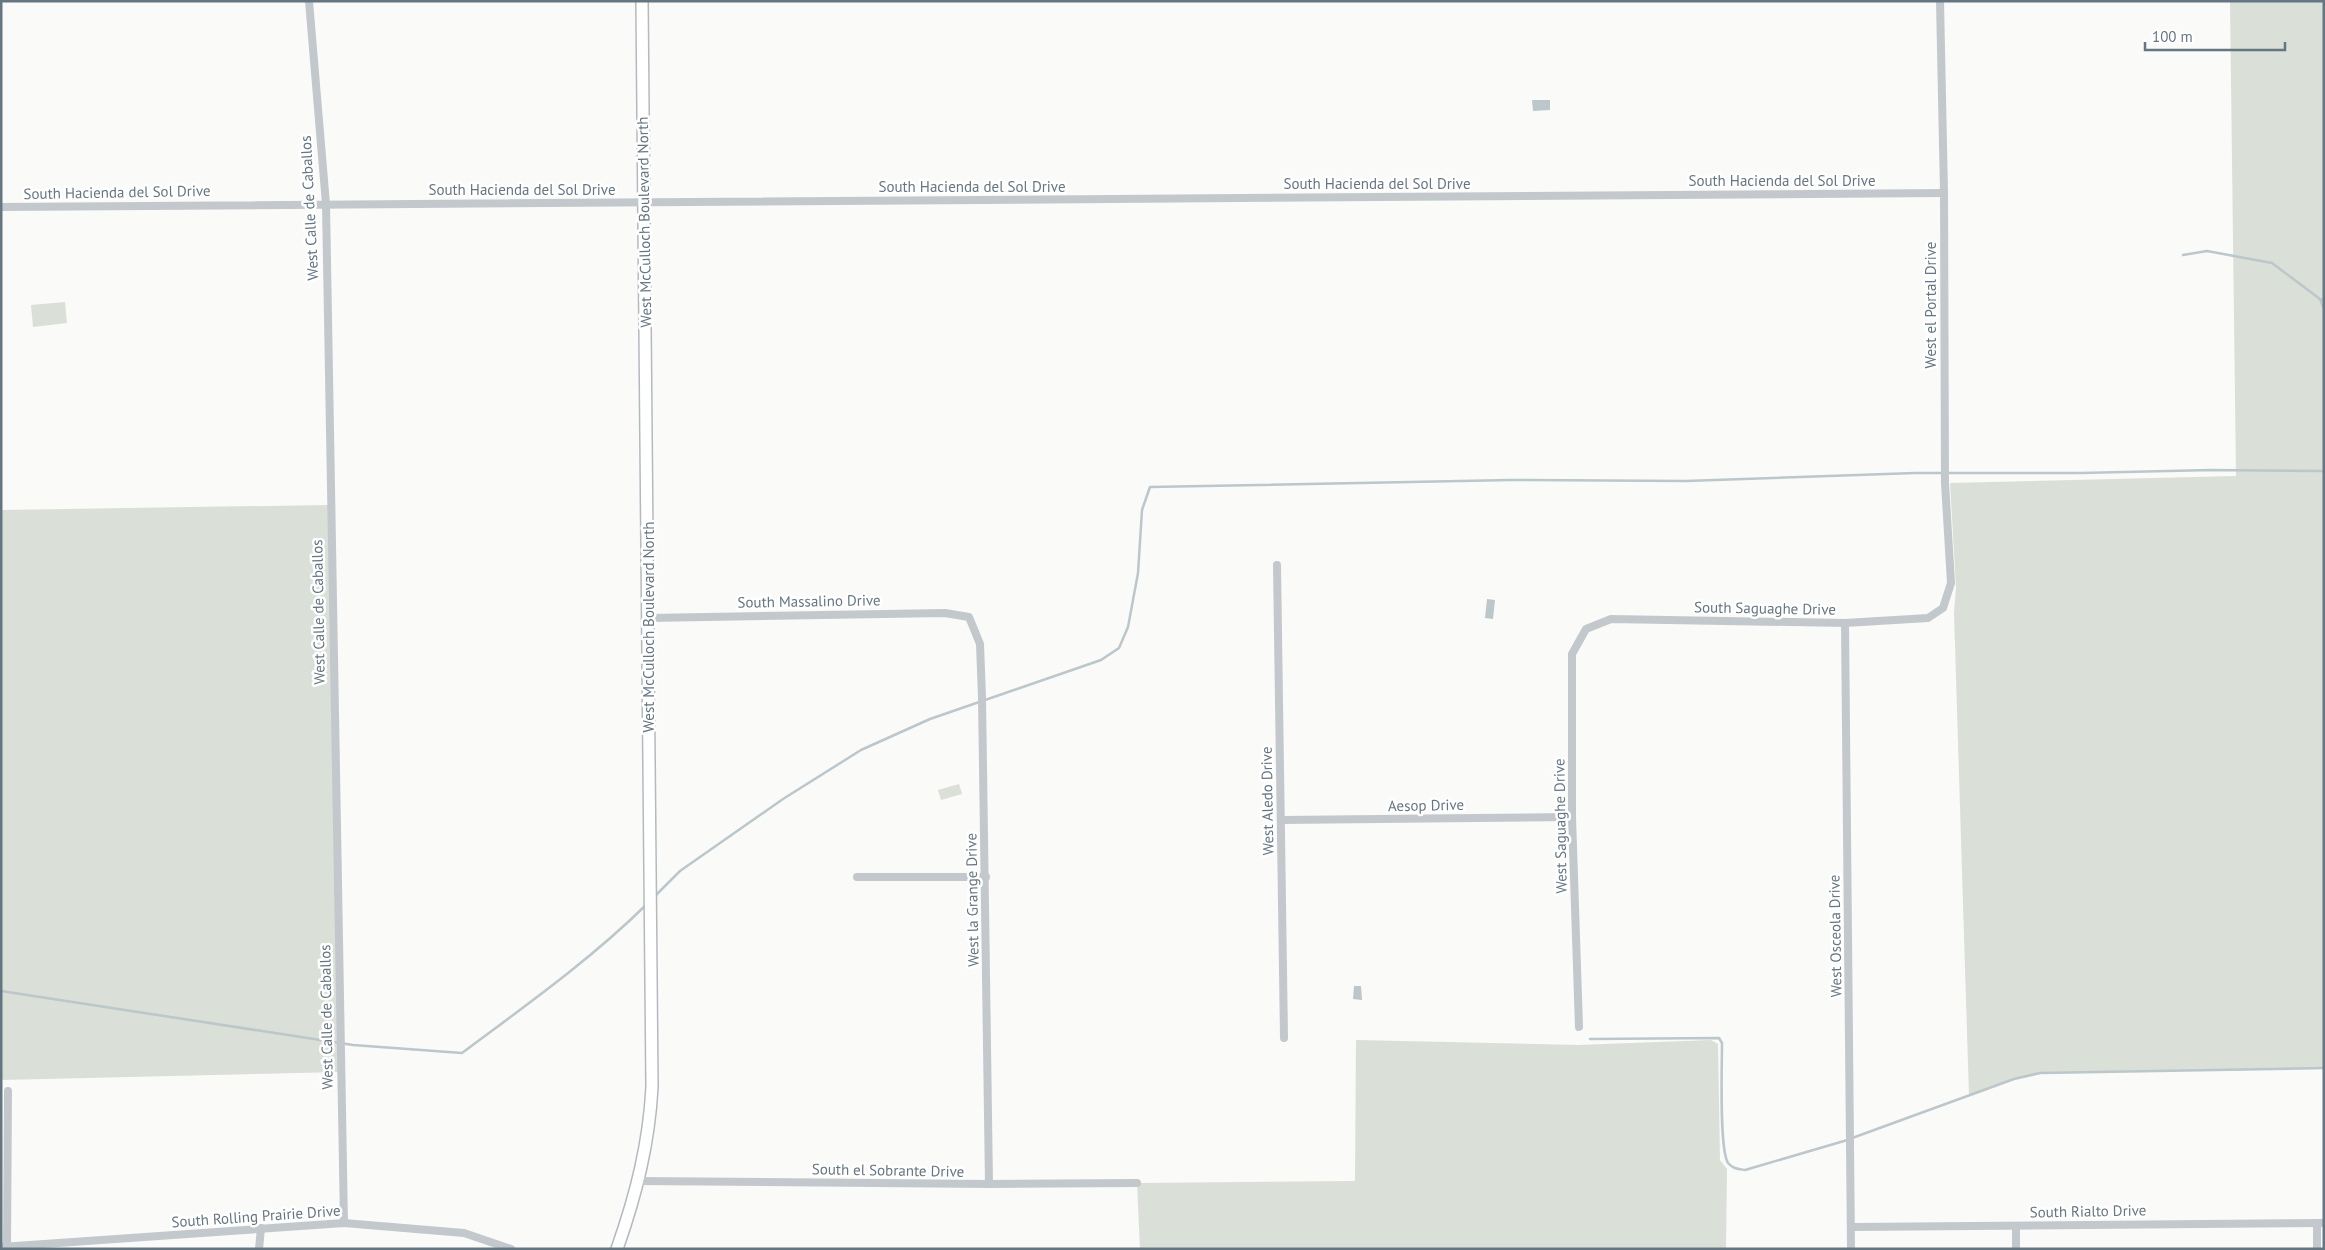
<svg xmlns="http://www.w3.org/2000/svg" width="2325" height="1250" font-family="'PT Sans',sans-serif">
<rect width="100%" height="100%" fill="#fafaf8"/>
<!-- green -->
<g fill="#dadfd7">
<path d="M2230 1H2324V1069L2040 1073 2014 1079 1969 1096 1954 613 1956 588 1950 483 2236 476Z"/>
<path d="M65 302 67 323 33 327 31 305Z"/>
<path d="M330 505 341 1072 1 1080V510Z"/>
<path d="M959 784 962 794 941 800 938 790Z"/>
<path d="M1356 1040 1578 1045 1711 1040 1718 1044 1720 1160 1727 1169 1726 1249H1140L1137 1183 1355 1181Z"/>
</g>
<!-- water -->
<g fill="#bbc7cb">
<path d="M1532 100H1550V110L1533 111Z"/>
<path d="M1487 599 1495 600 1493 619 1485 618Z"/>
<path d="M1354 986H1361L1362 1000 1353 999Z"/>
</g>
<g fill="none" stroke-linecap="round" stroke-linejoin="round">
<!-- stream -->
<g stroke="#bbc7cb" stroke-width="2.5">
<path d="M2183 255 2207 251 2272 263 2320 299 2324 300"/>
<path d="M2320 299 2324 309"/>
<path d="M655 896 680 871 783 799 861 750 930 719 1101 660 1119 648 1128 627 1138 573 1142 510 1150 487 1511 480 1686 481 1915 473H2081L2211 470 2324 471"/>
<path d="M1 991 353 1045 462 1053C525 1006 590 960 646 905"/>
<path d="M1590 1039 1719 1038 1722 1043C1722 1065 1719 1149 1728 1163 1733 1169 1739 1169 1745 1170L1844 1141 2014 1079 2040 1073 2324 1068"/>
</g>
<!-- secondary casing -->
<g stroke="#b3babf" stroke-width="14">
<path id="secondary" d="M617 1249C636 1195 649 1144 652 1087L642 1"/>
</g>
<!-- street -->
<g stroke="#c3c8cc" stroke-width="8">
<path d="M309 1 326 204 344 1223"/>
<path d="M1 207 1944 193"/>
<path d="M1277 565 1284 1038"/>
<path d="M648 618 945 613 969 617 980 644 982 697 989 1184"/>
<path d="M1845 623 1851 1249"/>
<path d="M1281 820 1572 817"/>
<path d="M857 877H986"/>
<path d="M1579 1027 1572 817V654L1586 629 1611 619 1845 623 1928 618 1943 608 1951 583 1945 483 1944 193 1940 1"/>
<path d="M639 1181 989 1184 1137 1183"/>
<path d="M2317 1223V1249"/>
<path d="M1852 1227 2324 1223"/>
<path d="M1 1247 344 1223 464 1233 511 1249"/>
<path d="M7 1247 8 1091"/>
<path d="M259 1249 261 1228"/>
<path d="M2016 1249V1226"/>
</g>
<!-- secondary -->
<use href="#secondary" stroke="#fff" stroke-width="11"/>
</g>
<g text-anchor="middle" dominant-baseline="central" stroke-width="5" stroke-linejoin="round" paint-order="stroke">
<!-- street labels -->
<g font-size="15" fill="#657683" stroke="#fff">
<text x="1782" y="180">South Hacienda del Sol Drive</text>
<text x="1377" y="183">South Hacienda del Sol Drive</text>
<text x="972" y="186">South Hacienda del Sol Drive</text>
<text x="522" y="189">South Hacienda del Sol Drive</text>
<text transform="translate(117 192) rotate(-1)">South Hacienda del Sol Drive</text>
<text transform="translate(309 208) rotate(-93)">West Calle de Caballos</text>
<text transform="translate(644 222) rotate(-91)">West McCulloch Boulevard North</text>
<text transform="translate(1930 305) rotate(-90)">West el Portal Drive</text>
<text transform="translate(809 601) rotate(-1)">South Massalino Drive</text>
<text transform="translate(1765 608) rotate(1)">South Saguaghe Drive</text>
<text transform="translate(318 612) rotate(-91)">West Calle de Caballos</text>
<text transform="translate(648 627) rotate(-90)">West McCulloch Boulevard North</text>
<text transform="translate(1267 801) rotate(-91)">West Aledo Drive</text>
<text transform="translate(1426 805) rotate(-1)">Aesop Drive</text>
<text transform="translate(1560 826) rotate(-91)">West Saguaghe Drive</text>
<text transform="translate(972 900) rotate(-91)">West la Grange Drive</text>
<text transform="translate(1835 936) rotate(-91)">West Osceola Drive</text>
<text transform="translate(326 1017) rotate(-91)">West Calle de Caballos</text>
<text transform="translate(888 1170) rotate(1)">South el Sobrante Drive</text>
<text transform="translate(2088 1211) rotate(-1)">South Rialto Drive</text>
<text transform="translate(256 1216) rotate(-4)">South Rolling Prairie Drive</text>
</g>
</g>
<!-- border -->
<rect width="2325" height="1250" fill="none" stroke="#657683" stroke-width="5"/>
<!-- scale -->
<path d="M2145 42v8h140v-8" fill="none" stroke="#657683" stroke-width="2.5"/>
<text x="2152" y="42" font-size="15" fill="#657683" stroke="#ffffff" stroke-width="4" paint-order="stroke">100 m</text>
</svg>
